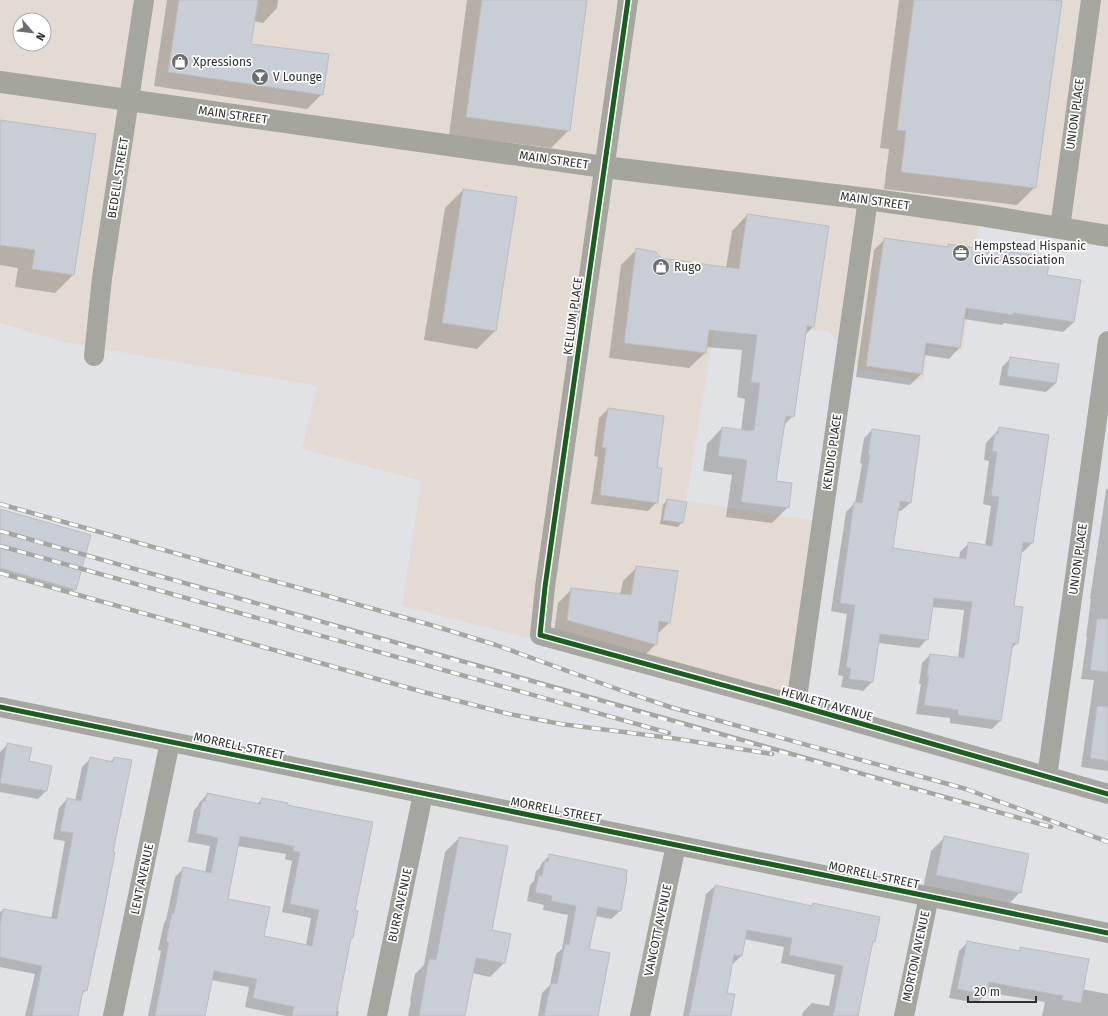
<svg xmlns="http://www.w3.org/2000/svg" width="1108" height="1016" font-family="'Fira Sans',sans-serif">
<rect width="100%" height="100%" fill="#e0e2e5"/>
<!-- commercial -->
<path fill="#e3dbd3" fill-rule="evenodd" d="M0 0H1108V234L980 215 963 352 929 346 923 381 860 369 829 332 717 313 686 501 822 522 796 705 402 606 421 481 302 449 317 386 63 342 0 323ZM20 20H44V44H20Z"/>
<!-- shadow -->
<g fill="#0003" fill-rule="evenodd">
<path d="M167 0H278L277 8 263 23 254 21 250 45 322 94 307 109 154 86Z"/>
<path d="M467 0H586L569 130 551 148 449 135Z"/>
<path d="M899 0H1045L1035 187 1017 205 884 189 889 149 880 148Z"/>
<path d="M0 121 95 135 73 275 55 293 15 287 18 268 0 265Z"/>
<path d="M463 190 495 331 477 349 424 340 445 208Z"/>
<path d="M747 215 813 327 805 335 793 416 783 426 775 482 788 507 772 523 726 517 732 475 703 471 707 444 722 428 741 431 745 399 737 397 742 350 705 347V353L689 368 609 358 621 265 637 249 660 259 726 268 732 231Z"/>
<path d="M885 239 946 248 949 245 982 250 983 249 1046 276 1074 322 1063 332 1004 323 1002 325 964 319 959 348 949 359 924 355 921 374 910 385 856 377 874 250Z"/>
<path d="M1011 358 1056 383 1046 392 999 385 1002 367Z"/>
<path d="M608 409 656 469 657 502 648 511 591 504 598 457 594 456 599 418Z"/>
<path d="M1000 428 1048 435 1032 543 1023 552 1021 551 1013 607 1017 643 1011 649 1000 721 992 729 950 723V718L916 714 921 684H919L922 663 930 655 958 658 964 610 931 607 927 639 919 648 878 643 872 682 863 691 841 687 843 676 838 675 847 614 831 611 846 512 855 503 862 464 860 463 864 438 872 430 910 503 901 511H898L892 549 959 559 960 552 969 543 985 546 991 506 983 504 989 461 984 460 986 443Z"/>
<path d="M1108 488V771L1081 767 1094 680 1081 679 1087 637H1086L1091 599H1090L1106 490Z"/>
<path d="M667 500 682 522 678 527 660 524 663 505Z"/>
<path d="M0 510 75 589 71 593 0 573Z"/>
<path d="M637 567 677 572 669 623 656 635V644L642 658 554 633 558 603 571 590 620 595 623 581Z"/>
<path d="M8 744 28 762 46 791 38 799 0 792V752Z"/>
<path d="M114 758 112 852 86 990 81 995 77 1016H25L35 974 0 967V912L3 910 51 919 65 841 53 839 59 808 67 799 75 801 82 767 90 759 110 762Z"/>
<path d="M207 794 257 804 262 799 286 806 354 911 352 938 350 940 336 1011H339L338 1016H286L245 1007 249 987 211 980 204 1016H148L161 951 158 950 164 923 166 920 175 877 184 868 205 873 210 846 188 842 194 810 198 806 199 803ZM237 846 286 854 285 859 292 861 282 912 311 918 306 945 263 937 227 900Z"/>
<path d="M945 837 1020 892 1007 906 923 888 931 851Z"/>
<path d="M459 838 491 931 510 934 504 963 490 977 472 973 464 1016H408L411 1001H410L415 974 424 965 445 852Z"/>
<path d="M550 855 620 911 611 919 595 916 588 950 596 1016H538L542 993 550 985 556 954 562 949 568 915 543 910 544 905 527 901 530 885 534 881 536 871 540 868 541 864Z"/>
<path d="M715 886 810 907 813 904 874 941 871 944 857 1012H859V1016H802L803 1012 812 1003 829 1006 835 975 781 963 784 947 744 939 741 956 732 965 726 994 730 1016H683L706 894Z"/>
<path d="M968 942 1017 952 1021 948 1082 989 1108 994V1016H1042L1045 1002 986 992V994L977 1003 949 998 959 951Z"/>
</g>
<!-- building -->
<g fill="#c8cdd6" stroke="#bbbdbe" fill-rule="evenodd">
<path d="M179 0H258L251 44 329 54 323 95 168 72Z"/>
<path d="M482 0H587L570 131 466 117Z"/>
<path d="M914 0H1052L1062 1 1036 188 901 172 906 131 897 130Z"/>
<path d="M0 120 96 134 74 275 32 269 35 250 0 245Z"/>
<path d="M463 189 517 197 496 331 442 323Z"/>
<path d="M747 214 829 226 814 327 807 326 794 417 786 416 782 441 776 481 792 483 789 508 741 502 747 460 718 456 722 427 751 431V430H754L760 383 751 382 757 335 709 330 706 353 624 343 636 248 656 252 661 258 739 269Z"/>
<path d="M884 238 948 247V244L983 249V248L1050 257 1047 275 1081 280 1074 322 1014 313 1013 315 966 308 960 348 926 343 922 374 866 366Z"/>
<path d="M1010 357 1059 364 1056 383 1007 376Z"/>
<path d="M608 408 664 416 657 468H662L658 503 600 495 606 448 602 447Z"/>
<path d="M999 427 1049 435 1033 543 1023 542 1014 606 1023 607 1018 644 1013 643 1001 721 958 715V710L924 705 929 676H927L930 654 964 658 972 602 934 598 928 640 880 634 873 682 849 679 851 668 846 667 855 605 840 603 854 502 862 503 870 455H868L872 429 920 436 911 503 900 501 893 548 966 559 968 542 992 546 999 497 991 496 997 452 992 451 995 434H998Z"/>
<path d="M667 499 687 502 683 523 663 520Z"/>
<path d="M0 509 91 535 76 590 0 568Z"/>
<path d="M636 566 678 571 670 623 659 621 657 645 567 620 571 588 631 595Z"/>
<path d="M1097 619H1108V672L1090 670Z"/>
<path d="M1097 706 1108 707V761L1090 758Z"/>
<path d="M7 743 32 748 29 761 52 766 47 791 0 783Z"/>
<path d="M90 757 113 762 114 757 132 760 113 852H115L103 915 87 991 83 990 78 1016H32L42 966 0 957V924L3 909 57 919 73 833 60 831 67 798 81 801Z"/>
<path d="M207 793 260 804 262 798 288 803 287 805 373 822 355 910 358 911 353 938H351L336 1016H292L294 1007 253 998 257 979 214 971 205 1016H155L169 942H166L172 913 174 914 183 867 211 873 218 838 196 833 202 801H205ZM240 836 294 846 293 851 300 852 290 904 319 910 312 946 264 936 270 907 228 899Z"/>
<path d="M944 836 1029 854 1021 893 936 875Z"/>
<path d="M459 837 508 846 492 930 511 934 505 963 476 958 465 1016H419L429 959 436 960Z"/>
<path d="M549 854 627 870 626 878H627L621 911 598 907 589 949 610 953 598 1016H544L551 983 557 984 565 944 569 945 576 906 551 901 552 896 535 892 539 875 542 876 545 861 548 862Z"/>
<path d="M715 885 812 906 813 903 880 917 875 942 873 941 858 1016H833L843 966 789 955 792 938 747 930 742 956 734 955 727 993 735 994 731 1016H689Z"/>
<path d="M967 941 1020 951V947L1089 959 1081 1003 1062 1000 1063 996 989 982 987 995 957 989Z"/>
</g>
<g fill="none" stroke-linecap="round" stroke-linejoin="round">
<!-- street -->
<g stroke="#a5a69f" stroke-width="20">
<path d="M628 0 545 587 540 635 796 705 1108 794"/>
<path d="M1060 228 1091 0"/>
<path d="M94 356 102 278 144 0"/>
<path d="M796 705 868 199"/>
<path d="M0 707 1108 933"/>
<path d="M1047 777 1108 341"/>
<path d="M113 1016 170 742"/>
<path d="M377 1016 423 794"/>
<path d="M640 1016 676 845"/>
<path d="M904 1016 929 896"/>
</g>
<!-- secondary -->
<path stroke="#a4a69e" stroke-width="22" d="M0 82 604 167 868 199 980 215 1108 236"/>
<!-- rail casing -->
<g stroke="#a5a6a3" stroke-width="4.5">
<g id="rail">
<path d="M0 504 431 625 496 645 620 690 670 707 966 789 1108 842"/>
<path d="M0 531C350 630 700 730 1051 827"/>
<path d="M0 546 669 733"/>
<path d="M0 573 427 693 509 714 561 724 678 739 772 754"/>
</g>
</g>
<!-- rail -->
<use href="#rail" stroke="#fff" stroke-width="3" stroke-dasharray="9" stroke-linecap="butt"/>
<!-- cycleway casing -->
<g stroke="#fff" stroke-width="8">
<g id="cycleway">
<path d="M628 0 545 587 540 635 796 705 1108 794"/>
<path d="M0 707 1108 933"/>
</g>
</g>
<!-- cycleway -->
<use href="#cycleway" stroke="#1b5e20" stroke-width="5"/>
</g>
<!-- icons -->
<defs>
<g id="shop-disc" transform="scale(0.9)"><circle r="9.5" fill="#6c6d6f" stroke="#fff"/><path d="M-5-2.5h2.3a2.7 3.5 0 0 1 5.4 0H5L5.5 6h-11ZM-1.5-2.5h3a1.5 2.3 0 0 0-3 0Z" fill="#fff"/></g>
<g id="bar-disc" transform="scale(0.9)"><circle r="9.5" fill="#6c6d6f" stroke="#fff"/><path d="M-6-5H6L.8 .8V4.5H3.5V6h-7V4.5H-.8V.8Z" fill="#fff"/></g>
<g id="office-disc" transform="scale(0.9)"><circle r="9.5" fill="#6c6d6f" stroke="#fff"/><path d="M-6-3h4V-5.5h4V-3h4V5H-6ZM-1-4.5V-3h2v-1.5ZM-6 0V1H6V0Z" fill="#fff"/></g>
</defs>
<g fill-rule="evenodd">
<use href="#shop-disc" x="180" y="62"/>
<use href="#bar-disc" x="260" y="77"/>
<use href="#office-disc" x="961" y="253"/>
<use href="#shop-disc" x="661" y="267"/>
</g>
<g text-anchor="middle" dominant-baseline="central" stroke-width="3.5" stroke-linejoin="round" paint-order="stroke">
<!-- poi labels -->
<g font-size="12" fill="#2e2e30" stroke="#fff" text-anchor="start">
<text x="193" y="62">Xpressions</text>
<text x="273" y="77">V Lounge</text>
<text x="974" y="246">Hempstead Hispanic<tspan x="974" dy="14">Civic Association</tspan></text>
<text x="674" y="267">Rugo</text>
</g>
<!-- street labels -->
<g font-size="12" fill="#2e2e30" stroke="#fff">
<text transform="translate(1075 114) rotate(-82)">UNION PLACE</text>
<text transform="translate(233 115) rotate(8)">MAIN STREET</text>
<text transform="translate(554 160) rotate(8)">MAIN STREET</text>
<text transform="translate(118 178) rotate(-81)">BEDELL STREET</text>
<text transform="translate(875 201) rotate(8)">MAIN STREET</text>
<text transform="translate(573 316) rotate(-82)">KELLUM PLACE</text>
<text transform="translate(832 452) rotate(-82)">KENDIG PLACE</text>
<text transform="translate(1078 559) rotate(-82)">UNION PLACE</text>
<text transform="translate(827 704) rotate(16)">HEWLETT AVENUE</text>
<text transform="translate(239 746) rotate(12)">MORRELL STREET</text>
<text transform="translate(556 810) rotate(11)">MORRELL STREET</text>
<text transform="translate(874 875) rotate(12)">MORRELL STREET</text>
<text transform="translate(142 879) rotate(-78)">LENT AVENUE</text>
<text transform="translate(400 905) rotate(-78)">BURR AVENUE</text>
<text transform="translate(658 930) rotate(-78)">VANCOTT AVENUE</text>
<text transform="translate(916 956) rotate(-78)">MORTON AVENUE</text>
</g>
</g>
<!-- north arrow -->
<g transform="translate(32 32) rotate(118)"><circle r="19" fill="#ffffff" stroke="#ababac"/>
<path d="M0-3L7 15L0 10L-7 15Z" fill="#6c6d6f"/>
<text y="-6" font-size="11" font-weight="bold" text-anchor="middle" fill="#2e2e30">N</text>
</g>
<!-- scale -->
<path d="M968 996v6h68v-6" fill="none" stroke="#2e2e30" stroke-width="2"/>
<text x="974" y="996" font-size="12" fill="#2e2e30" stroke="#ffffff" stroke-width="3" paint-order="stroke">20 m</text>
</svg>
